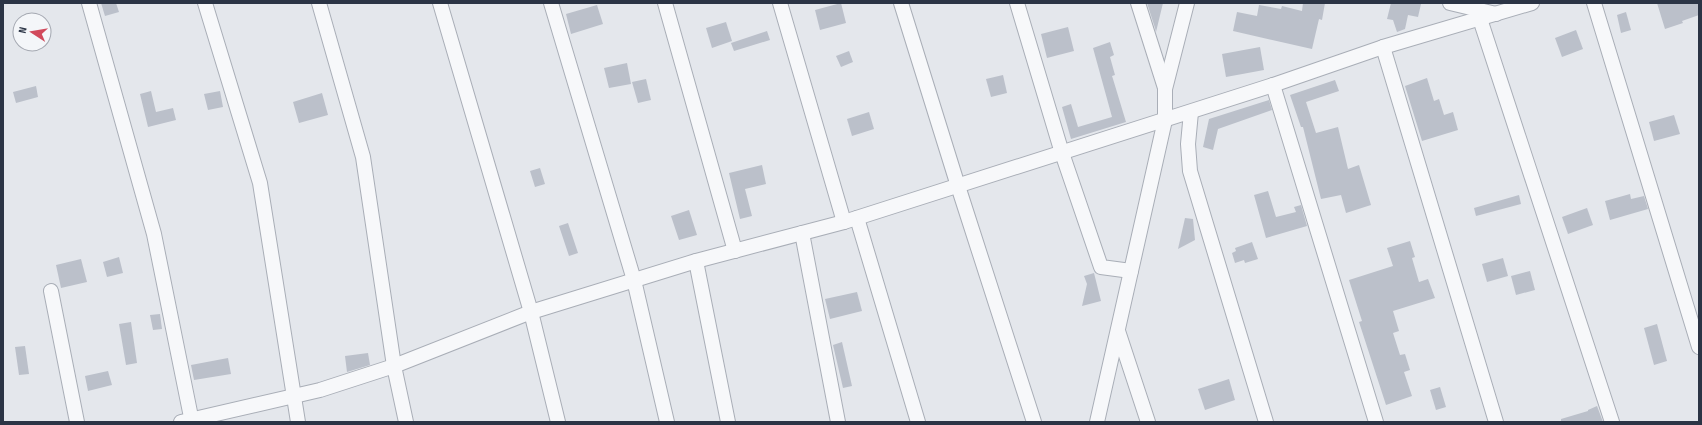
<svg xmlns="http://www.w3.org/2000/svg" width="1702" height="425" font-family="'Sofia Sans Condensed',sans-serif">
<rect width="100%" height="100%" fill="#e4e7ec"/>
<!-- building -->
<g fill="#bbc0ca">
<path d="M101 3H116L119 12 105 16Z"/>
<path d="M841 3 846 23 820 30 815 10Z"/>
<path d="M1147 3H1163L1156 32 1155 28Z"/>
<path d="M1303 3H1325L1322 20 1319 19 1312 49 1233 31 1237 12 1257 16 1259 5 1281 9 1282 6 1302 11Z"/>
<path d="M1391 3 1421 4 1418 17 1408 15 1405 29 1397 32 1393 20 1387 19Z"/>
<path d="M1657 3H1699V15L1682 21 1683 23 1665 29Z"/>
<path d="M597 5 603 24 571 34 566 14Z"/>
<path d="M1626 12 1631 30 1621 33 1617 15Z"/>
<path d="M726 22 732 41 712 48 706 28Z"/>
<path d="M1068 27 1074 51 1047 58 1041 34Z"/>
<path d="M1576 30 1583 49 1562 57 1555 38Z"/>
<path d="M767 31 770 40 734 51 731 43Z"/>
<path d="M1110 42 1114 55 1110 57 1115 75 1112 76 1113 79 1126 122 1071 139 1062 107 1071 104 1078 127 1112 117 1093 48Z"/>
<path d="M1260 47 1264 70 1226 77 1222 54Z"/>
<path d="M849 51 853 62 841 67 836 56Z"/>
<path d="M627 63 631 84 609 88 604 68Z"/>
<path d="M1003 75 1007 93 991 97 986 79Z"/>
<path d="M1427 78 1434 101 1439 99 1444 115 1453 112 1458 130 1422 141 1405 86Z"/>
<path d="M646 79 651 100 638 103 632 82Z"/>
<path d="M1335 80 1339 91 1306 102 1316 133 1338 127 1348 169 1359 165 1371 205 1346 213 1341 195 1321 199 1303 127H1301L1290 95Z"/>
<path d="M36 86 38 97 16 103 13 92Z"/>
<path d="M151 91 156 112 173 108 176 120 148 127 140 94Z"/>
<path d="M220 91 223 107 208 110 204 94Z"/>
<path d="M322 93 328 115 299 123 293 102Z"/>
<path d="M1269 100 1272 110 1218 129 1213 150 1203 147 1209 119Z"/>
<path d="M869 112 874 129 852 136 847 119Z"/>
<path d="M1674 115 1680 134 1654 141 1649 122Z"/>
<path d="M762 165 766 184 745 189 752 216 740 219 729 173Z"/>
<path d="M540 168 545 184 535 187 530 171Z"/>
<path d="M1268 191 1276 217 1296 212 1294 207 1301 205 1307 226 1266 238 1254 195Z"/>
<path d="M1630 194 1631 199 1644 196 1648 209 1610 220 1605 201Z"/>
<path d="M1519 195 1521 204 1476 216 1474 208Z"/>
<path d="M1587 208 1593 225 1568 234 1562 217Z"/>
<path d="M689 210 697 235 679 240 671 216Z"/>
<path d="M1185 218 1193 219 1195 240 1178 249Z"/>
<path d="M568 223 578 253 569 256 559 226Z"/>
<path d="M1410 241 1415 257 1412 258 1419 282 1428 279 1435 298 1393 311 1399 331 1393 333 1400 355 1405 354 1410 370 1404 372 1412 396 1386 405 1359 322 1362 321 1349 280 1393 266 1387 248Z"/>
<path d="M1252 242 1258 259 1245 263 1244 260 1235 263 1232 253 1236 251 1235 248Z"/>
<path d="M119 257 123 273 107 277 103 262Z"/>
<path d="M1503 258 1508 276 1487 282 1482 264Z"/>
<path d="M81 259 87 282 61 288 56 265Z"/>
<path d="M1530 271 1535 290 1516 295 1511 276Z"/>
<path d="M1094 273 1101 301 1082 306 1087 284 1084 276Z"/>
<path d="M857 292 862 311 830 319 825 299Z"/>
<path d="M160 314 162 329 153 330 150 315Z"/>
<path d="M131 322 137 363 126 365 119 324Z"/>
<path d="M1657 324 1667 361 1654 365 1644 328Z"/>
<path d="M842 342 852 386 843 388 833 345Z"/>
<path d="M25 346 29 374 19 375 15 347Z"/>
<path d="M368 353 370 365 347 372 345 356Z"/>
<path d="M228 358 231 374 194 380 191 365Z"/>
<path d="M108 371 112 385 88 391 85 376Z"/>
<path d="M1229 379 1235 400 1205 410 1198 389Z"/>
<path d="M1440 387 1446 407 1436 410 1430 390Z"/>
<path d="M1597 406 1603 422H1561V419L1588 411V410Z"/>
</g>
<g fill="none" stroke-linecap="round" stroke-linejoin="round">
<!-- minor casing -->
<g stroke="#a9aeb7" stroke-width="16">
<g id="minor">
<path d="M89 3 154 234 192 422"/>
<path d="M205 3 260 183 298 422"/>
<path d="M319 3 363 157 394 366 406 422"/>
<path d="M440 3 531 312 558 422"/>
<path d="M551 3 634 280 667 422"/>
<path d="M665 3 735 251"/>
<path d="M780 3 844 222"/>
<path d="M901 3 958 186 1034 422"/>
<path d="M1017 3 1062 153 1101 267 1131 271"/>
<path d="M1138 3 1165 88"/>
<path d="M1450 3 1496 14"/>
<path d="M1594 3 1699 347"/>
<path d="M1480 19 1612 422"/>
<path d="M1383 47 1496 422"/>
<path d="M1273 85 1376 422"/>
<path d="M1191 112 1188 144 1190 171 1266 422"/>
<path d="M857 218 918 422"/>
<path d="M802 233 838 422"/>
<path d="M696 261 728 422"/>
<path d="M51 291 77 422"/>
<path d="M1118 331 1148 422"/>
<path d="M181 422 320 390 394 366 531 312 696 261 844 222 1273 85 1383 47 1532 3"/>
<path d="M1097 422 1165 120V89L1187 3"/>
</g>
</g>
<!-- minor -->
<use href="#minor" stroke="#f7f8fa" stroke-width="14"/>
</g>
<!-- border -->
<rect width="1702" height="425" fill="none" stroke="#2b3445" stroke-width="8"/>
<!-- north arrow -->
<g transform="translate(32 32) rotate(282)"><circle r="19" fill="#f4f6f9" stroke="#a4a8b1"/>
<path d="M0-3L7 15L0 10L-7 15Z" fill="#d1495b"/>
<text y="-6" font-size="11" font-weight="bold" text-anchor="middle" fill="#2b3445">N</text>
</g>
</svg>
